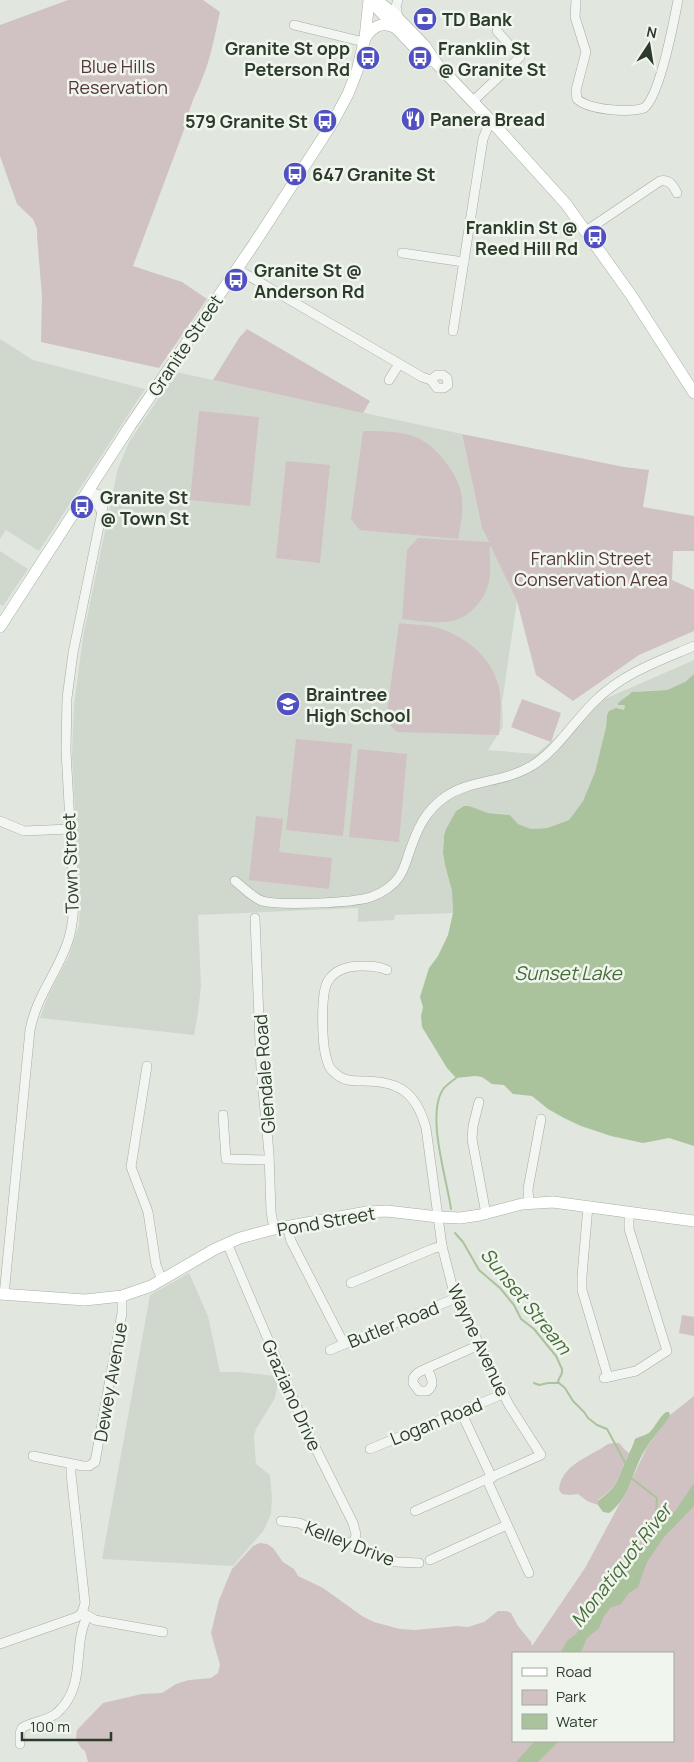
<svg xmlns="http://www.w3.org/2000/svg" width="694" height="1762" font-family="Manrope,sans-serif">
<rect width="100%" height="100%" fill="#e1e7df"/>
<!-- built -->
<g fill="#d0d8cd">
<path d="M0 339 33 360 145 389 39 551 6 530 0 539Z"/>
<path d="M176 372 462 434 482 528 517 601 502 703 503 727 488 750 536 754 600 701 694 660V674L685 682 667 690 639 691 628 694 618 705H625L624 710 607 715 606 727 595 772 583 801 569 820 547 828 531 829 518 824 510 815 505 814 488 813 477 809 460 808 456 811 446 829 443 842 445 865 452 891 453 913 395 915 394 920 358 922V908L198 915 201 986 198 1013 194 1035 40 1018 49 994 69 956 79 925 80 901 72 755 74 705 83 637 118 468 129 442Z"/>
<path d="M0 551 28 569 3 606 0 604Z"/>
<path d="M189 1273 208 1316 220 1372H240L275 1376 279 1378 275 1398 256 1429 254 1436 256 1464 270 1475 272 1497 271 1514 264 1530 233 1566 102 1559 150 1295Z"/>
</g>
<!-- green -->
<g fill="#d0c1c2" fill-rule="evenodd">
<path d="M68 0H203L220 12C215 34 211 58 202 79 197 93 189 105 188 119L133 266 182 282 207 299 159 368 41 342 42 296 37 236V229L33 219 17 204 0 156V25Z"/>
<path d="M247 329 370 401 363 413 213 380 239 338Z"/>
<path d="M199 411 259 417 250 506 190 500Z"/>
<path d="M363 431C380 431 396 431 413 436 425 440 435 449 443 459 466 487 465 504 458 539L360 530 351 519Z"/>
<path d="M462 434 624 467 649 470 643 507 694 516V551H673L672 580 694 590V631L639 655 573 701 536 675 517 601 490 545C489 555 491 566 490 576 488 596 473 616 452 621 436 624 418 621 402 619L407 550 418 538 489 542 482 528Z"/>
<path d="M286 461 330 465 320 563 276 558Z"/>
<path d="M399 623C410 625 423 624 434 627 463 634 493 657 499 688 502 703 500 719 499 735L397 732 386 721Z"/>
<path d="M522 699 561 713 551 742 511 727Z"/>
<path d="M296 739 352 744 343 836 286 830Z"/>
<path d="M358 749 407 754 399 842 349 837Z"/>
<path d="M256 816 283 819 279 852 332 858 329 889 249 880Z"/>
<path d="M682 1315 694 1317V1336L679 1333Z"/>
<path d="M694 1396V1762H88L85 1751 81 1748 76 1739 77 1730 103 1703 142 1694 162 1693 176 1684 189 1680 211 1678 218 1673 220 1665 211 1633 219 1600 232 1569 253 1546 260 1543 267 1544 273 1548 283 1562 294 1569 298 1576 323 1588 362 1616 374 1622 400 1629 415 1630 457 1626 468 1627 484 1622 498 1611H506L511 1613 518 1626 531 1642 532 1646 585 1568 626 1492 647 1447 670 1415ZM513 1653H673V1741H513Z"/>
<path d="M614 1443H619L626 1451 629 1453C617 1476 622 1483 598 1500V1505L587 1501 578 1494 570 1495 562 1494 559 1490C561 1464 590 1457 608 1444Z"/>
</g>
<!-- water -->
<g fill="#aac39d">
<path d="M694 674V1146L669 1138 643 1143 611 1136 581 1126 564 1118 548 1109 532 1096 513 1094 504 1085 492 1084 482 1077 475 1076 456 1078 447 1068 422 1027 421 1016 423 1007 420 997 429 968 438 956 448 935 453 913 452 891 445 865 443 852 444 836 446 829 456 811 464 806H469L488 813 510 815 518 824 531 829 547 828 569 820 583 801 595 772 606 727 607 715 609 711 616 708 624 710 625 705H618V703L632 692 667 690 685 682Z"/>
<path d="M666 1412H669L670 1415 668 1419C659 1431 649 1442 642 1455 632 1474 628 1500 609 1513L603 1512 598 1505V1501C620 1484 616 1481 627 1458 630 1451 633 1446 635 1439 640 1436 645 1436 650 1432 656 1426 659 1417 666 1412Z"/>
<path d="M694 1483V1506L664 1537 647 1562 638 1587 629 1593 620 1605 611 1607 604 1616 599 1628 587 1638 582 1650 579 1653H560L567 1641 576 1634 594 1607 609 1593 628 1568 650 1533 676 1510Z"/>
<path d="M535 1741H559L538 1762H516Z"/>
</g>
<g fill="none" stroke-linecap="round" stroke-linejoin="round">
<!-- stream -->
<g stroke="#aac39d" stroke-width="2">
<path d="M451 1209C447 1179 425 1113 444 1088 447 1085 452 1081 456 1078"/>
<path d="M455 1233 463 1242 479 1270 500 1288 514 1305 521 1319 534 1329 556 1356 562 1369V1373L558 1381 559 1383 565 1388 573 1401 584 1412 588 1418 597 1425 607 1429 626 1464"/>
<path d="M534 1383 539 1385 548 1383H559"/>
<path d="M631 1478 657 1498 656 1513 661 1518 667 1521"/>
</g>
<!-- minor casing -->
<g stroke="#a4ada1" stroke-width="10">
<g id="minor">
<path d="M398 0 396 6 398 18"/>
<path d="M576 0 575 17 586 52 576 90 577 99C589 110 628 113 644 108 660 96 674 21 678 0"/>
<path d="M294 25 364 42"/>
<path d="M473 101 520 57 497 31"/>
<path d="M586 231 660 181C669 179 673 185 677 193"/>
<path d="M402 253 464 262"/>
<path d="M237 269 422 377 431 380"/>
<path d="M453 331 483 139 487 129 492 122"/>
<path d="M437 375H443L447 378 448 385 444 388H437L431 380Z"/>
<path d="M389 380 399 364"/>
<path d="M88 491C91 500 100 504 102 514"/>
<path d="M0 821 24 831 70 829"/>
<path d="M235 881C244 888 252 897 262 901 280 906 353 903 371 897 382 893 392 887 399 877 404 870 406 862 409 853 417 830 424 812 445 797 471 779 505 783 533 765 558 749 574 721 596 700 624 673 659 661 694 646"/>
<path d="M255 918 261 1069 269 1153 271 1212 274 1229"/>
<path d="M387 970C379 966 370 966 361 966 348 966 335 970 328 981 320 994 322 1046 327 1060 328 1065 331 1070 335 1073 343 1081 353 1081 363 1081 399 1081 416 1092 426 1128L442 1246 454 1293 509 1405 541 1455 415 1511"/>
<path d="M147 1066 131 1167 148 1212 156 1265 162 1280"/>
<path d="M479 1102 473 1126 472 1139 486 1214"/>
<path d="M223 1115 226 1159 269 1160"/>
<path d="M529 1203 528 1189 541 1119"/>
<path d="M588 1206 582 1276V1290L608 1377"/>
<path d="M287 1227 291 1241 344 1344"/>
<path d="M227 1243 307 1431 353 1523 356 1534 354 1545"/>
<path d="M351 1283 432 1249 442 1246"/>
<path d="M4 1295 30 1030C37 995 56 975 67 944 73 928 74 911 74 894L66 751 67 698 73 653 104 502 100 495 88 491"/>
<path d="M330 1350 456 1298"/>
<path d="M427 1368C431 1377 436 1385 427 1391H419L413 1383C412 1376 417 1373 423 1370L479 1345"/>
<path d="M604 1378 636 1371 667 1351 629 1229V1212"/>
<path d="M461 1412 492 1478"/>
<path d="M370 1449 503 1394"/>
<path d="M33 1456 83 1466H89L95 1462 122 1313V1296"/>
<path d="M71 1464V1474L85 1603 82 1613"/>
<path d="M487 1480 529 1573"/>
<path d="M281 1521 299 1523 396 1562 419 1563"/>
<path d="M430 1560 507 1525"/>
<path d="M83 1613 95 1620 163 1632"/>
<path d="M0 1644 77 1617 82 1613"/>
<path d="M20 1744V1733L22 1728C33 1721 49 1721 58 1712 87 1685 72 1646 87 1617"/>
</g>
</g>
<!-- major casing -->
<g stroke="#a4b1a0" stroke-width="12">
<g id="major">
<path d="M376 0 393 13 425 46 437 64 492 122 566 204 631 295 694 393"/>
<path d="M375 6 418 51 431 61"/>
<path d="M365 38C373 27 381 21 394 27"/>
<path d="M0 627 130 426 254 244 333 122 348 94 357 71 365 38 369 0"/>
<path d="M0 1294 85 1300 122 1296 151 1286 215 1249 240 1238 274 1229 367 1212 387 1211 438 1217 460 1218 480 1215 522 1204 553 1202 694 1221"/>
</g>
</g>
<!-- minor -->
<use href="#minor" stroke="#f2f5f1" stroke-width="9"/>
<!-- major -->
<use href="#major" stroke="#fff" stroke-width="11"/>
</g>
<!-- icons -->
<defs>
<g id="bank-disc" transform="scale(1.25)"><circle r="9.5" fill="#5050c0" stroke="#f0f5ee"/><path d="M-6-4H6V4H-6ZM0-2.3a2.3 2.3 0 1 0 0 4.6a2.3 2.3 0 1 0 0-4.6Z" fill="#fff"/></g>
<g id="bus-disc" transform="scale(1.25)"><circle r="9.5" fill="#5050c0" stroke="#f0f5ee"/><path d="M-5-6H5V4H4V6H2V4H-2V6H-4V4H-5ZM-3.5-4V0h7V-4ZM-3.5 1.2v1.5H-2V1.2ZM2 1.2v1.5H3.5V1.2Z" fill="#fff"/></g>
<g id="restaurant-disc" transform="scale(1.25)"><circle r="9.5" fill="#5050c0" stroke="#f0f5ee"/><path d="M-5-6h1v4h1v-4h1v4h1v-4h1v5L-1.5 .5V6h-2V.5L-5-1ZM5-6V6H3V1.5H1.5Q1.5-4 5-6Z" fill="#fff"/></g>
<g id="school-disc" transform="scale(1.25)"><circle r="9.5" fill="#5050c0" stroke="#f0f5ee"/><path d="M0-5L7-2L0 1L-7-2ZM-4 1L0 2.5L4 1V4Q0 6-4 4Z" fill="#fff"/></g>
</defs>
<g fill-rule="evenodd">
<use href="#bank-disc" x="425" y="19"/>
<use href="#bus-disc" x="368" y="58"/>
<use href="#bus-disc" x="420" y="58"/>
<use href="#restaurant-disc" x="413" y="119"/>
<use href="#bus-disc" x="325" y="121"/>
<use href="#bus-disc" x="295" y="174"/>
<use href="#bus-disc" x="595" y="237"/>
<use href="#bus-disc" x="236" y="280"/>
<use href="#bus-disc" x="82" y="507"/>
<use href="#school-disc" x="288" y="704"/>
</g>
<g text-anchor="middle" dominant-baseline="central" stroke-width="5" stroke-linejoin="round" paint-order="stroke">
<!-- poi labels -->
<g font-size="18" font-weight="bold" fill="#2d3c2a" stroke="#f0f5ee" text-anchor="start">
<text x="442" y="19">TD Bank</text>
<text x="350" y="48" text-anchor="end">Granite St opp<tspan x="350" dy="21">Peterson Rd</tspan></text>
<text x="438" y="48">Franklin St<tspan x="438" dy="21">@ Granite St</tspan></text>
<text x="430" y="119">Panera Bread</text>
<text x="308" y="121" text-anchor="end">579 Granite St</text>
<text x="312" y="174">647 Granite St</text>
<text x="578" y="227" text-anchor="end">Franklin St @<tspan x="578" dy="21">Reed Hill Rd</tspan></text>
<text x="254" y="270">Granite St @<tspan x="254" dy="21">Anderson Rd</tspan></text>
<text x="100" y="497">Granite St<tspan x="100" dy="21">@ Town St</tspan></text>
<text x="306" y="694">Braintree<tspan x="306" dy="21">High School</tspan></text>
</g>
<!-- park labels -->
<g font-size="18" fill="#563839" stroke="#f0f5ee">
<text x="118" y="66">Blue Hills<tspan x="118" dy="21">Reservation</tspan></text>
<text x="591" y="558">Franklin Street<tspan x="591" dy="21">Conservation Area</tspan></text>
</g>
<!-- street labels -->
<g font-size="18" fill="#2d3c2a" stroke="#f0f5ee">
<text transform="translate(185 345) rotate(-56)">Granite Street</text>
<text transform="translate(70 863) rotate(-92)">Town Street</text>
<text transform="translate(264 1074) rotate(-94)">Glendale Road</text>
<text transform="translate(326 1221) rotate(-10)">Pond Street</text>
<text transform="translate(393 1324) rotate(-22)">Butler Road</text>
<text transform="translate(479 1340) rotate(65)">Wayne Avenue</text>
<text transform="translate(110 1382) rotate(-80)">Dewey Avenue</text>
<text transform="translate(292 1395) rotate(66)">Graziano Drive</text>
<text transform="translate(436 1421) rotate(-22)">Logan Road</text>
<text transform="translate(350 1543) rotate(21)">Kelley Drive</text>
</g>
<!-- water labels -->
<g font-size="19" font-style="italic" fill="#476c38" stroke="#f0f5ee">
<text x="568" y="973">Sunset Lake</text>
<text transform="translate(526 1301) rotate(51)">Sunset Stream</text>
<text transform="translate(621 1565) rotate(-52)">Monatiquot River</text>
</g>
</g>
<!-- legend -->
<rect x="512" y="1652" width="162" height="90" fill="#f0f5ee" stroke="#a2aba0"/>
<rect x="522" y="1668" width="25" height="8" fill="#ffffff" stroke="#a2aba0"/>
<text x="556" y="1677" font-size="15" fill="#2d3c2a">Road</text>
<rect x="522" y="1690" width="25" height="15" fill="#d0c1c2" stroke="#a2aba0"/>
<text x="556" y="1702" font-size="15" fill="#2d3c2a">Park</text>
<rect x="522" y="1714" width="25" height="15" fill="#aac39d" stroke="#a2aba0"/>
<text x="556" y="1727" font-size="15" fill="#2d3c2a">Water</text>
<!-- north arrow -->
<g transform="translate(649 45) rotate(12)" stroke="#f0f5ee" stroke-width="4" paint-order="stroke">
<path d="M0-4L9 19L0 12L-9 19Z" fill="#2d3c2a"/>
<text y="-8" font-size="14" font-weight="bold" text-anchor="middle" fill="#2d3c2a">N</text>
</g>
<!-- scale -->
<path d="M22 1732v8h89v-8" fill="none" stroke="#2d3c2a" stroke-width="2.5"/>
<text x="30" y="1732" font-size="15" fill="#2d3c2a" stroke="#f0f5ee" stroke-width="4" paint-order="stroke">100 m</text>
</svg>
